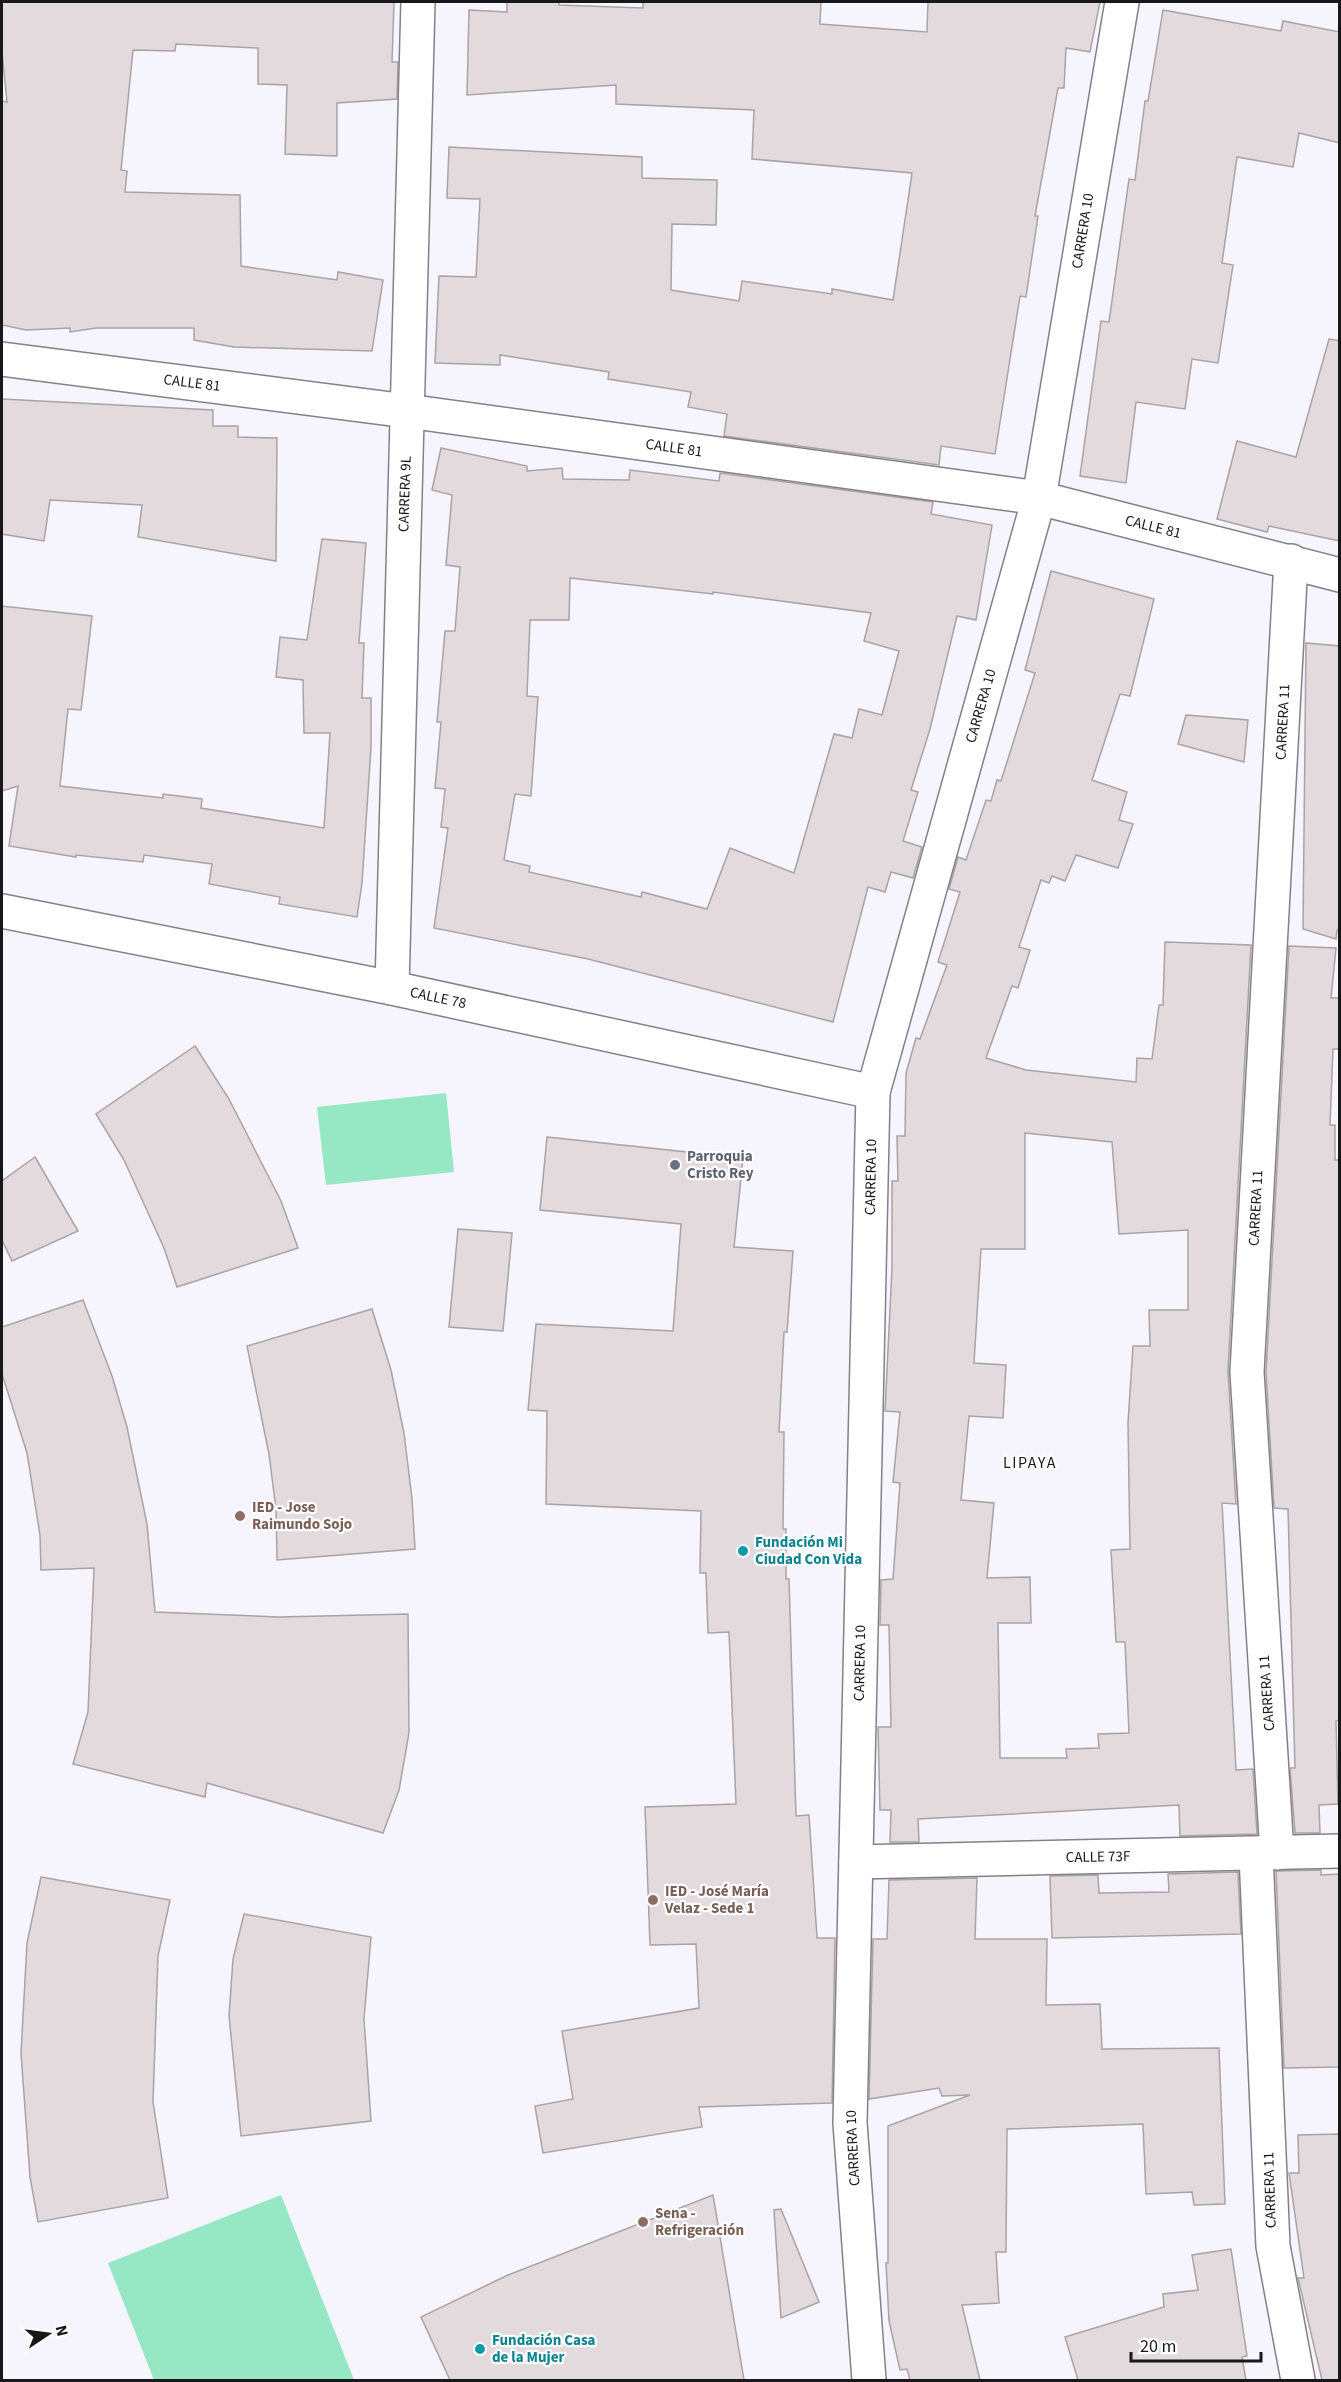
<svg xmlns="http://www.w3.org/2000/svg" width="1341" height="2382" font-family="'Source Sans 3',sans-serif">
<rect width="100%" height="100%" fill="#f6f4fc"/>
<!-- green -->
<g fill="#96e8c4">
<path d="M446 1093 454 1172 326 1185 317 1107Z"/>
<path d="M281 2195 354 2380H154L108 2263Z"/>
</g>
<!-- building -->
<g fill="#e3dadd" stroke="#aaa2a5" stroke-width="1.5" fill-rule="evenodd">
<path d="M2 2H394L392 62H398L397 99 337 103V156L285 154 287 85 258 84V48L176 44 175 51 133 50 121 170 127 171 125 192 240 195 241 266 337 280 338 272 383 280 372 351 234 347 194 340V328H96L70 332V328L26 330 2 325V101L7 102 2 52Z"/>
<path d="M507 2H559V5L643 8V2H821L820 24 927 32 928 2H1100L1090 52 1066 48 1064 88H1058L1035 216H1038L1026 297 1020 296 995 454 941 446 939 465 724 436 727 414 688 407 691 392 608 379 609 372 500 355V365L435 363 439 276 476 277 480 199 447 198 449 147 642 157V178L717 180 716 225 672 224 671 290 739 301 742 281 832 294V289L893 300 912 173 752 159 754 110 616 104V85L467 95 469 10 507 12Z"/>
<path d="M1163 10 1281 31 1283 21 1340 32V143L1299 133 1293 167 1237 157 1222 263 1233 265 1218 363 1192 359 1185 409 1136 402 1126 483 1080 476 1101 321 1109 322 1129 179 1135 180 1145 101H1148Z"/>
<path d="M1329 339 1340 341V541L1269 526 1267 532 1217 519 1237 441 1296 457Z"/>
<path d="M2 399 213 410V426H238V437L277 438 276 561 138 537 142 505 50 500 44 541 2 534Z"/>
<path d="M441 448 527 466V471L562 468 563 479 629 480 630 470 719 481 720 473 933 502 931 514 992 525 976 620 957 616 930 729 911 790 918 792 903 841 922 847 913 878 891 872 885 892 868 887 833 1022 588 959 434 928 448 828 441 827 445 789 435 788 441 722H437L445 631H455L460 567 446 565 452 495 432 490ZM570 578 713 594V592L871 613 864 641 899 651 882 715 859 709 852 738 834 734 794 873 730 848 707 909 642 892 641 897 529 872 530 866 504 860 515 794 531 796 538 697 527 696 530 620H569Z"/>
<path d="M322 539 366 543 359 643H364L362 698H371V747L362 883 357 917 279 904 280 897 209 884 212 864 144 855 143 862 76 855V857L9 846 18 786 2 791V606L92 616 81 710 68 709 60 786 163 798V794L202 799 201 808 324 828 330 733H304L303 680 276 677 280 637 307 640Z"/>
<path d="M1051 571 1154 599 1130 696 1120 694 1092 780 1127 792 1119 820 1133 824 1118 868 1076 855 1065 881 1052 876 1049 883 1041 880 1019 947 1030 950 1018 988 1012 986 986 1058 1026 1070 1136 1082 1137 1058 1152 1059 1159 1005H1163L1165 942 1251 945 1228 1371 1236 1504 1222 1503 1236 1770 1253 1769 1257 1834 1180 1836 1179 1805 918 1819 919 1842H890L891 1810H880L878 1727H891L889 1625H880L881 1580 893 1579 900 1483 893 1482 900 1412 885 1411 892 1268V1181H898L897 1136H905L906 1073 916 1038 920 1039 947 965 938 962 960 892 949 889 958 857 966 860 986 800 991 801 997 780 1001 781 1035 673 1025 670ZM1025 1133 1112 1142 1119 1234 1188 1230V1310H1149L1150 1346H1133L1128 1423 1130 1549 1111 1550 1116 1642H1125L1129 1733 1098 1734 1099 1748 1066 1749 1067 1758H1000L998 1623H1031L1030 1577 987 1578 994 1503 961 1500 969 1416 1003 1418 1006 1365 974 1363 981 1249H1025Z"/>
<path d="M1306 643 1340 646V930H1337L1336 939 1303 929Z"/>
<path d="M1186 715 1248 720 1244 762 1178 744Z"/>
<path d="M1289 946 1336 948 1331 998H1340V1049H1333L1330 1125H1335V1160H1340V1720L1336 1721 1338 1804 1319 1805 1320 1833H1295L1290 1768H1295L1288 1509 1274 1508 1266 1372Z"/>
<path d="M195 1046 229 1099 281 1201 298 1248 177 1287 164 1248 124 1160 96 1114Z"/>
<path d="M547 1137 743 1158 734 1247 793 1251 787 1332H784L779 1432H784L783 1529H786V1579H789L796 1816 809 1815 817 1938H835L832 2103 699 2107 702 2127 543 2153 535 2106 573 2099 562 2031 699 2008 696 1944 650 1945 645 1807 736 1804 729 1632 708 1633 706 1573H700L701 1511 546 1504 547 1411 528 1410 536 1324 673 1331 681 1224 540 1210Z"/>
<path d="M35 1157 78 1231 12 1261 2 1240V1181Z"/>
<path d="M458 1229 512 1233 503 1331 449 1327Z"/>
<path d="M83 1300 112 1376 127 1427 147 1524 155 1612 279 1617 408 1614 409 1733 399 1790 383 1833 207 1783 205 1797 73 1764 88 1712 94 1568 41 1570 40 1535 27 1453 2 1374V1327Z"/>
<path d="M372 1309 391 1370 404 1433 412 1499 415 1549 277 1560 276 1509 269 1454 247 1346Z"/>
<path d="M1321 1870V1875L1340 1874V2067L1284 2068 1276 1871Z"/>
<path d="M1238 1872 1241 1934 1052 1938 1050 1876 1098 1875 1099 1893 1169 1892 1168 1874Z"/>
<path d="M41 1877 170 1900 158 1956 153 2102 168 2198 38 2222 30 2177 21 2053 27 1943Z"/>
<path d="M977 1878 975 1939H1047L1046 2005 1100 2004 1102 2049 1219 2048 1225 2204 1194 2205 1192 2192 1146 2194 1143 2124 1007 2129 1006 2252H996L999 2303 962 2305 980 2380H910L907 2369 900 2370 889 2321 886 2263H888V2126L970 2095 942 2096 939 2088 869 2099 873 1939H887L889 1880Z"/>
<path d="M244 1914 371 1937 364 2019 371 2121 241 2136 229 2016 233 1959Z"/>
<path d="M1340 2134V2380H1322L1298 2278H1304L1289 2173H1299L1298 2135Z"/>
<path d="M713 2195 744 2380H450L421 2317 508 2275Z"/>
<path d="M781 2209 819 2302 781 2318 774 2210Z"/>
<path d="M1231 2249 1247 2356 1242 2357 1246 2380H1078L1065 2337 1164 2307 1163 2294 1198 2290 1192 2255Z"/>
</g>
<g fill="none" stroke-linecap="round" stroke-linejoin="round">
<!-- minor casing -->
<g stroke="#838188" stroke-width="36">
<g id="minor">
<path d="M2 359 407 411 1039 498 1340 575"/>
<path d="M2 911 392 988 873 1092"/>
<path d="M392 988 418 2"/>
<path d="M1277 1853 1247 1372 1291 561"/>
<path d="M1256 1854 1273 2246 1298 2380"/>
<path d="M856 1862 1340 1851"/>
<path d="M869 2380 850 2123 873 1092 1039 498 1122 2"/>
</g>
</g>
<!-- minor -->
<use href="#minor" stroke="#fff" stroke-width="33"/>
</g>
<!-- markers -->
<circle fill="#6b7280" stroke="#fff" stroke-width="2" cx="675" cy="1165" r="6"/>
<g fill="#8d6e63" stroke="#fff" stroke-width="2">
<circle cx="240" cy="1516" r="6"/>
<circle cx="653" cy="1900" r="6"/>
<circle cx="643" cy="2222" r="6"/>
</g>
<g fill="#0f9aa8" stroke="#fff" stroke-width="2">
<circle cx="743" cy="1551" r="6"/>
<circle cx="480" cy="2349" r="6"/>
</g>
<g text-anchor="middle" dominant-baseline="central" stroke-width="4.5" stroke-linejoin="round" paint-order="stroke">
<!-- street labels -->
<g font-size="15" fill="#18171a" stroke="#fff">
<text transform="translate(1083 231) rotate(-81)">CARRERA 10</text>
<text transform="translate(192 383) rotate(7)">CALLE 81</text>
<text transform="translate(674 448) rotate(8)">CALLE 81</text>
<text transform="translate(405 494) rotate(-88)">CARRERA 9L</text>
<text transform="translate(1153 527) rotate(14)">CALLE 81</text>
<text transform="translate(981 706) rotate(-74)">CARRERA 10</text>
<text transform="translate(1283 722) rotate(-87)">CARRERA 11</text>
<text transform="translate(438 998) rotate(12)">CALLE 78</text>
<text transform="translate(871 1177) rotate(-89)">CARRERA 10</text>
<text transform="translate(1256 1208) rotate(-87)">CARRERA 11</text>
<text transform="translate(860 1663) rotate(-89)">CARRERA 10</text>
<text transform="translate(1267 1693) rotate(-94)">CARRERA 11</text>
<text transform="translate(1098 1857) rotate(-1)">CALLE 73F</text>
<text transform="translate(853 2148) rotate(-93)">CARRERA 10</text>
<text transform="translate(1270 2190) rotate(-92)">CARRERA 11</text>
</g>
<!-- worship labels -->
<g font-size="15" font-weight="bold" fill="#5b616d" stroke="#fff" text-anchor="start">
<text x="687" y="1156">Parroquia<tspan x="687" dy="17">Cristo Rey</tspan></text>
</g>
<!-- education labels -->
<g font-size="15" font-weight="bold" fill="#785e54" stroke="#fff" text-anchor="start">
<text x="252" y="1507">IED - Jose<tspan x="252" dy="17">Raimundo Sojo</tspan></text>
<text x="665" y="1891">IED - José María<tspan x="665" dy="17">Velaz - Sede 1</tspan></text>
<text x="655" y="2213">Sena -<tspan x="655" dy="17">Refrigeración</tspan></text>
</g>
<!-- culture labels -->
<g font-size="15" font-weight="bold" fill="#0d838f" stroke="#fff" text-anchor="start">
<text x="755" y="1542">Fundación Mi<tspan x="755" dy="17">Ciudad Con Vida</tspan></text>
<text x="492" y="2340">Fundación Casa<tspan x="492" dy="17">de la Mujer</tspan></text>
</g>
<!-- neighbourhood labels -->
<g font-size="16" letter-spacing="1.5" fill="#18171a" stroke="#fff">
<text x="1030" y="1463">LIPAYA</text>
</g>
</g>
<!-- border -->
<rect width="1341" height="2382" fill="none" stroke="#18171a" stroke-width="6"/>
<!-- north arrow -->
<g transform="translate(48 2334) rotate(77)" stroke="#ffffff" stroke-width="4.5" paint-order="stroke">
<path d="M0-4.5L10 22L0 15L-10 22Z" fill="#18171a"/>
<text y="-9" font-size="16" font-weight="bold" text-anchor="middle" fill="#18171a">N</text>
</g>
<!-- scale -->
<path d="M1131 2352v9h130v-9" fill="none" stroke="#18171a" stroke-width="3"/>
<text x="1140" y="2352" font-size="18" fill="#18171a" stroke="#ffffff" stroke-width="4.5" paint-order="stroke">20 m</text>
</svg>
